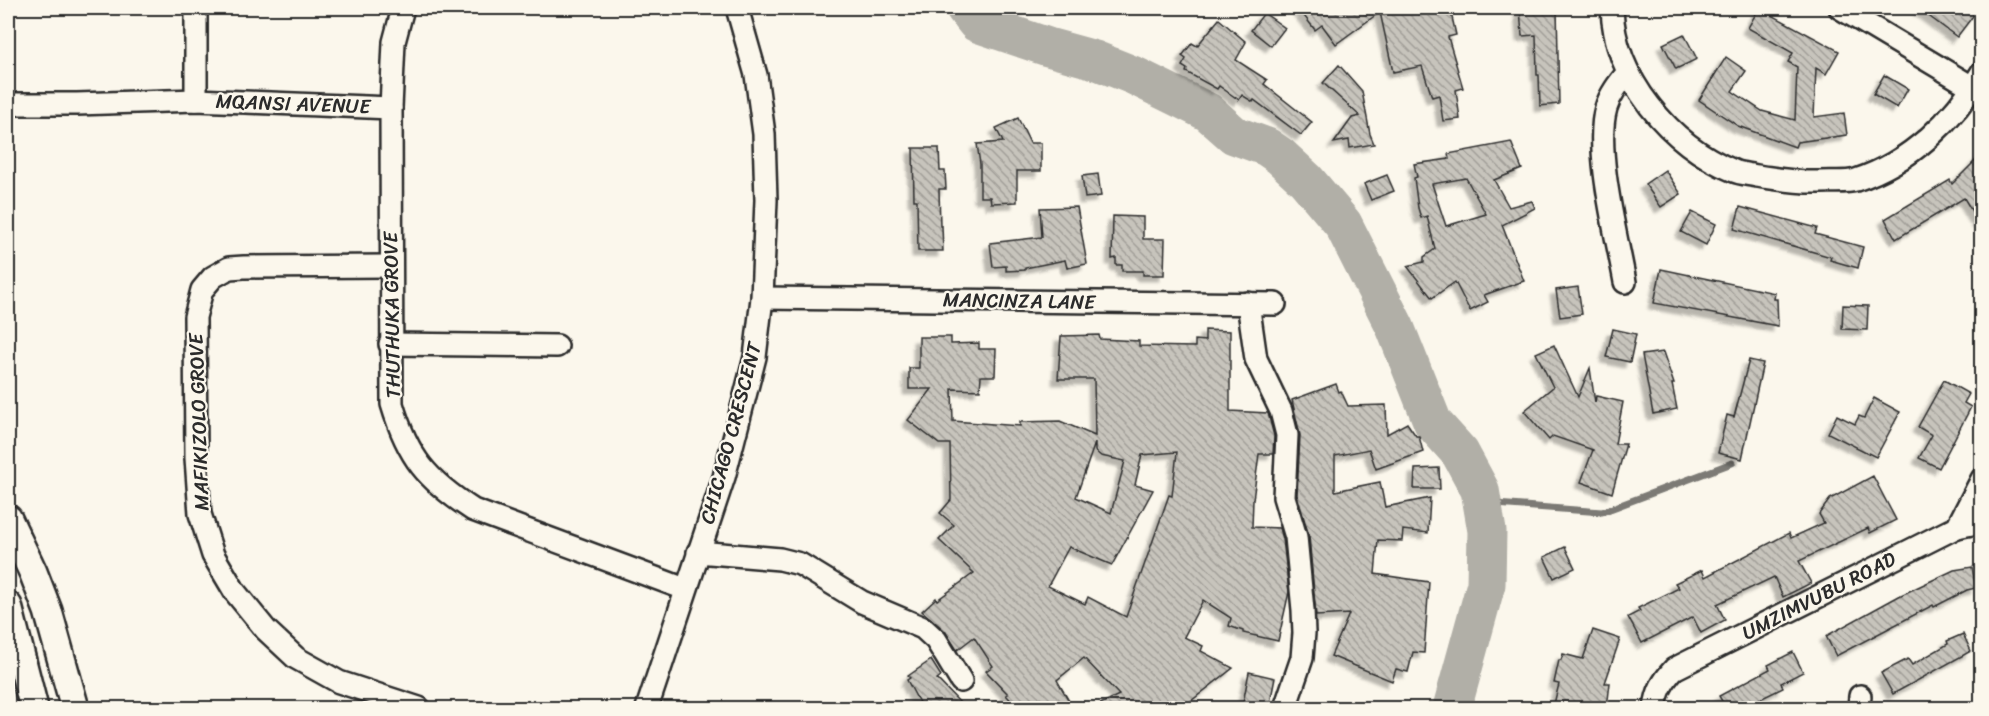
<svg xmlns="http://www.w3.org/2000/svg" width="1989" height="716" font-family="Sriracha,sans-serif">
<defs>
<pattern id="building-back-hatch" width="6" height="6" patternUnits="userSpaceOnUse" patternTransform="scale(1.5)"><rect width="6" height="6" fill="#c7c4bc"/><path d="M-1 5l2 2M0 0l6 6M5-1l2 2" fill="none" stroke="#a29f99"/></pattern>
<filter id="shadow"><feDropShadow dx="-5.5" dy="5.5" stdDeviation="1.5" flood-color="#0004"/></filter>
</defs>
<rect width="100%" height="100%" fill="#fbf7ec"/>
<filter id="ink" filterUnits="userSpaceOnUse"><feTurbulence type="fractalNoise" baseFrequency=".0167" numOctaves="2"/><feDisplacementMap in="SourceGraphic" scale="12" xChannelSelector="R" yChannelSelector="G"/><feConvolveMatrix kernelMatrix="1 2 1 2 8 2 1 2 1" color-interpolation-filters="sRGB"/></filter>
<g filter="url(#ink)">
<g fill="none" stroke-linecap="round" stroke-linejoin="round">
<!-- stream -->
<path stroke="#7b7a75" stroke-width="7" d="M1482 503 1602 512 1732 463"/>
<!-- river -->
<path stroke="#b1afa7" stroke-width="39" d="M965 8 977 23 1048 47 1095 60 1135 76 1208 112 1234 135 1267 147 1280 156 1306 180 1343 224 1395 327 1433 423 1460 453 1480 490 1487 531 1486 584 1452 708"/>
</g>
<!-- building -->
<g fill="url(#building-back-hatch)" stroke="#2b2b2b" stroke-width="1.5" fill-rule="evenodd" filter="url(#shadow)">
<path d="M1298 8H1450L1456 35 1448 37 1463 88 1456 90 1460 119 1443 121 1439 95 1432 97 1422 66 1393 72 1380 12 1336 44 1322 25 1315 30Z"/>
<path d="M1520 8H1557L1559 104 1540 106 1539 75H1537L1536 35 1522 36Z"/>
<path d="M1759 8 1839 51 1826 74 1816 68 1814 117 1844 113 1847 135 1797 142 1795 147 1738 126 1699 100 1726 57 1746 71 1732 91 1762 111 1795 120 1797 67 1788 62 1793 53 1748 28Z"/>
<path d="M1918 8H1979L1957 37Z"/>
<path d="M1264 13 1285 28 1271 46 1251 30Z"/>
<path d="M1219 19 1246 42 1236 60 1267 80 1264 84 1312 122 1301 135 1254 100 1253 102 1242 95 1239 100 1219 86 1217 89 1186 72 1187 69 1182 66 1186 59 1182 56 1192 43 1197 46Z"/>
<path d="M1684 34 1697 59 1676 69 1663 44Z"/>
<path d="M1339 65 1362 91 1370 134 1374 144 1350 148 1349 140 1334 143 1352 118 1360 116 1323 83Z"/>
<path d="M1884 75 1908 89 1897 108 1873 94Z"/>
<path d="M1018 118 1030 143H1041V171H1017V202L991 203 990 197H980V164L977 144 1003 142 996 128Z"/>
<path d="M1511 142 1522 169 1494 180 1509 207 1532 201 1535 208 1502 225 1524 281 1484 295 1488 302 1470 311 1455 282 1432 298 1407 266 1424 262V257L1435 249 1427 216 1421 218 1418 208 1414 178 1417 177 1414 164 1449 159 1448 154ZM1466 178 1486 214 1446 226 1432 184Z"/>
<path d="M913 148H939L940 171H945L946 189H939L940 226H942L943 251H918L917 200H914Z"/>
<path d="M1982 154V228L1964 198 1896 239 1885 219 1950 180 1952 184Z"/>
<path d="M1665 170 1681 194 1661 207 1645 184Z"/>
<path d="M1098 174 1101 196 1085 198 1082 176Z"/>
<path d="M1387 175 1394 191 1371 200 1364 184Z"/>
<path d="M1077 207 1087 264 1067 268 1065 260 1025 268V270L1006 271V266L993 267 990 243 1042 237 1040 208Z"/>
<path d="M1740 207 1817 228 1815 234 1863 247 1858 268 1830 260 1831 257 1734 229Z"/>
<path d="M1692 212 1716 224 1706 245 1681 232Z"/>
<path d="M1113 216 1143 217V239H1165L1164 275H1143V271H1122V265H1116V258L1112 259Z"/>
<path d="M1661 269 1775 293 1774 299H1777L1778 326 1654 303Z"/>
<path d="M1578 287 1582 314 1560 317 1556 290Z"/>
<path d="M1843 305 1868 306 1867 330 1842 329Z"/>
<path d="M1613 329 1636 334 1630 362 1606 357Z"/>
<path d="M1205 330 1230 331V411L1268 413 1274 436 1273 454H1259L1253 500 1252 527 1280 528 1283 539 1289 592 1278 641 1243 633V631L1229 626 1231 618 1203 600 1184 637 1203 646 1201 651 1233 668 1182 708H1092L1119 695 1084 658 1057 680 1073 708H1018L1006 695 1008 694 986 671 993 666 974 637 957 650 945 631 922 611 936 598 937 600 974 573 939 540 954 525 940 513 951 500 950 444H939L908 420 932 389H909V368H919V337H951V344L979 343V349H996L995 376H981L980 390 952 389 953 421 1020 426V422L1060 421 1095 436 1094 379H1058L1061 336 1099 335 1100 339 1139 341V346L1195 347V340L1205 341ZM1095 443V451L1101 456 1125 461 1111 513 1076 497ZM1177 452 1172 496 1169 495 1126 617 1088 597 1085 604 1048 586 1069 547 1112 565 1153 490 1135 485 1142 455Z"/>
<path d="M1554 345 1578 397 1590 368 1595 403 1596 396 1623 402 1615 444H1626L1612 493 1581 482 1593 450 1553 436 1549 440 1524 411 1553 387 1536 353Z"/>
<path d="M1663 352 1674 384H1672L1677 409 1653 414 1642 355Z"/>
<path d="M1749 360 1763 363 1742 459 1718 453 1727 415 1734 417Z"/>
<path d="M1944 380 1969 394 1964 403 1971 407 1939 468 1919 458 1932 435 1918 427Z"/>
<path d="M1336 384 1339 392 1341 391 1348 406 1386 405 1387 434 1407 423 1416 436H1419L1423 452 1376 469 1369 449 1335 456V491L1380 482 1385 507 1430 498 1428 533 1403 530 1402 541 1378 540 1375 574 1429 582 1424 653 1413 652 1408 672 1396 669 1392 681 1331 656 1349 614 1316 616 1309 536 1297 495 1300 435 1292 400Z"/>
<path d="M1874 398 1900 412 1876 457 1828 433 1837 415 1855 424 1859 416 1864 418Z"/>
<path d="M1439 468 1440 489H1414L1415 469Z"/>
<path d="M1873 476 1896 520 1870 533 1868 528 1799 561 1811 583 1783 597 1774 577 1717 604 1725 620 1701 633 1693 617 1642 643 1628 617 1640 611 1638 608 1679 588 1675 583 1702 570 1705 577 1789 533 1791 538 1824 523 1819 514 1830 499Z"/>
<path d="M1565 547 1575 568 1554 578 1544 557Z"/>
<path d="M1972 567 1976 588 1967 590 1934 607 1933 605 1836 656 1826 636 1901 595 1954 570Z"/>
<path d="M1593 630 1620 639 1605 683H1610L1607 708H1553L1559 684 1554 683 1559 660H1561L1563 654 1583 659Z"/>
<path d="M1963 634 1971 651 1893 694 1881 673 1908 659 1912 665 1948 644 1947 641Z"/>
<path d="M1793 652 1803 672 1781 683 1783 688 1742 708H1726L1719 696 1770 669 1768 665Z"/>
<path d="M931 660 941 676 937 679 965 708H922L907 680 910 678 908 676Z"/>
<path d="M1249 672 1275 678 1269 708H1242Z"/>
</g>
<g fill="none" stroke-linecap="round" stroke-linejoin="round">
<!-- minor casing -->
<g stroke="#2b2b2b" stroke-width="26">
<g id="minor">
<path d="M403 8 394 42 391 108 392 404C408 458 427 480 473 510L685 589"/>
<path d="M1612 8C1614 78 1670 145 1734 171 1741 174 1749 174 1757 176 1778 179 1798 183 1820 182 1831 181 1846 183 1856 180 1911 162 1954 120 1982 72"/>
<path d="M1840 8 1982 93"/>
<path d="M196 100V8"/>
<path d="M8 104H77L196 100 391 108"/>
<path d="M390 266 244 267 229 268 213 277 202 290 195 317 196 458 200 514 213 555 235 592 266 630 296 658 339 682 419 708"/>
<path d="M1625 282C1617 237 1594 150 1606 108 1610 94 1619 83 1628 72"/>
<path d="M762 298 1275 304"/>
<path d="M1248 303 1256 359 1281 411 1287 435 1284 497 1296 537 1303 610 1304 633 1302 658 1285 708"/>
<path d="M390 344 557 346"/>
<path d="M1957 527 1982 522"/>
<path d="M698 552 780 559 800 564 862 602 923 628 936 640 961 681"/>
<path d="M647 708 724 477 755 357 762 298 766 200 764 134 756 75 737 8"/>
<path d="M1655 708C1657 691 1663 681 1674 669L1957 527 1982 479"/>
<path d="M1859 708 1860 696"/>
</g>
</g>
<!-- tertiary casing -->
<g stroke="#2b2b2b" stroke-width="32">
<g id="tertiary">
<path d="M8 519 33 572 48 611 75 708"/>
<path d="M8 606 34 708"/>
</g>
</g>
<!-- minor -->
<use href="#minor" stroke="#fbf7ec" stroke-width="21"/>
<!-- tertiary -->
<use href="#tertiary" stroke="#fbf7ec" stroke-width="27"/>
</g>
</g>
<g text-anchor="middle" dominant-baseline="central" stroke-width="4.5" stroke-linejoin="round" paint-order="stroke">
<!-- street labels -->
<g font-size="20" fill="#2b2b2b" stroke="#fbf7ec">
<text transform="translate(293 104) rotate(2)">MQANSI AVENUE</text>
<text transform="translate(1019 301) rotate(1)">MANCINZA LANE</text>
<text transform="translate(392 315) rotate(-91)">THUTHUKA GROVE</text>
<text transform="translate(199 422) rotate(-92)">MAFIKIZOLO GROVE</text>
<text transform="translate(731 433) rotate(-75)">CHICAGO CRESCENT</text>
<text transform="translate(1819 596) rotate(-27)">UMZIMVUBU ROAD</text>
</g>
</g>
<!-- margin -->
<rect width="1989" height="716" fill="none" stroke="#fbf7ec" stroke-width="30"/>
<rect x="15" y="15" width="1959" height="686" fill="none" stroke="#2b2b2b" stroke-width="2" filter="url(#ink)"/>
</svg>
